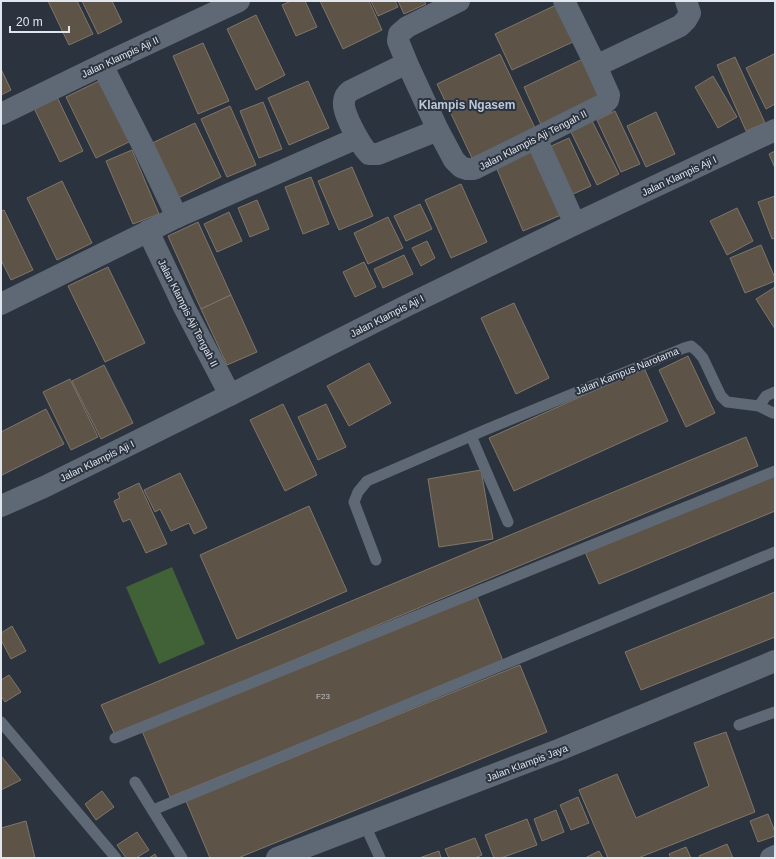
<svg xmlns="http://www.w3.org/2000/svg" width="776" height="859" font-family="Arial,sans-serif">
<rect width="100%" height="100%" fill="#2b333f"/>
<!-- green -->
<path fill="#416237" d="M172 567 205 644 159 664 126 587Z"/>
<!-- building -->
<g fill="#5e5347" stroke="#807568">
<path d="M48 1H77L93 34 69 45Z"/>
<path d="M82 1H112L122 22 98 34Z"/>
<path d="M291 1H305L317 27 296 36 282 5Z"/>
<path d="M320 1H369L382 30 343 49Z"/>
<path d="M371 1H395L398 7 378 16Z"/>
<path d="M398 1H424L426 4 404 14Z"/>
<path d="M558 4 575 41 512 70 495 34Z"/>
<path d="M256 15 285 75 256 90 227 29Z"/>
<path d="M203 43 229 101 198 114 173 56Z"/>
<path d="M500 54 535 128 472 158 437 84Z"/>
<path d="M774 54 775 57V104L766 109 746 68Z"/>
<path d="M735 57 765 123 746 131 717 65Z"/>
<path d="M585 58 604 98 542 127 524 87Z"/>
<path d="M1 69 11 90 1 95Z"/>
<path d="M713 76 737 117 718 128 695 87Z"/>
<path d="M103 79 133 140 96 158 66 97Z"/>
<path d="M308 81 329 128 289 145 268 98Z"/>
<path d="M57 97 83 151 60 162 34 108Z"/>
<path d="M263 102 282 149 259 158 240 111Z"/>
<path d="M230 106 256 165 227 177 201 119Z"/>
<path d="M615 111 640 164 621 172 597 120Z"/>
<path d="M656 112 675 154 646 167 627 126Z"/>
<path d="M592 121 619 174 597 185 571 132Z"/>
<path d="M195 123 221 177 176 199 150 144Z"/>
<path d="M569 138 591 186 571 195 549 147Z"/>
<path d="M532 146 561 215 523 231 494 162Z"/>
<path d="M132 150 159 214 133 224 106 161Z"/>
<path d="M775 151V168L769 154Z"/>
<path d="M352 167 373 216 339 230 318 181Z"/>
<path d="M311 177 329 224 303 234 285 187Z"/>
<path d="M62 181 92 243 57 260 27 198Z"/>
<path d="M461 184 487 242 451 258 425 200Z"/>
<path d="M775 196V238L772 239 758 202Z"/>
<path d="M257 200 269 229 250 237 238 208Z"/>
<path d="M420 204 432 229 406 241 394 216Z"/>
<path d="M737 208 753 241 727 255 710 221Z"/>
<path d="M4 210 33 270 11 280 1 260V211Z"/>
<path d="M229 212 242 241 217 252 204 224Z"/>
<path d="M388 217 403 248 368 264 354 233Z"/>
<path d="M198 222 231 295 201 309 168 236Z"/>
<path d="M427 241 435 258 421 266 412 248Z"/>
<path d="M761 245 775 278V281L745 293 730 258Z"/>
<path d="M404 255 413 274 383 288 374 269Z"/>
<path d="M364 262 376 287 355 297 343 272Z"/>
<path d="M108 267 145 343 105 362 68 286Z"/>
<path d="M775 287V329L756 299Z"/>
<path d="M231 295 257 352 227 365 201 309Z"/>
<path d="M514 303 549 378 516 394 481 318Z"/>
<path d="M688 356 715 413 686 427 659 370Z"/>
<path d="M369 363 391 403 349 426 327 386Z"/>
<path d="M104 365 133 423 101 439 72 381Z"/>
<path d="M644 368 668 421 514 491 489 438Z"/>
<path d="M70 379 98 437 71 450 43 392Z"/>
<path d="M283 404 317 475 285 491 250 420Z"/>
<path d="M326 404 346 447 318 460 298 417Z"/>
<path d="M46 409 64 444 2 475 1 473V432Z"/>
<path d="M746 437 758 466 115 735 101 705Z"/>
<path d="M481 470 493 539 439 547 428 479Z"/>
<path d="M180 473 207 528 194 534 189 523 171 531 160 509 155 512 144 490Z"/>
<path d="M775 473V511L599 584 585 552Z"/>
<path d="M139 483 167 544 146 553 130 519 123 522 114 501 120 498 118 493Z"/>
<path d="M309 506 347 591 237 639 200 555Z"/>
<path d="M775 592V637L641 690 625 652Z"/>
<path d="M476 594 503 661 170 797 142 731Z"/>
<path d="M12 626 26 651 11 659 1 640V633Z"/>
<path d="M520 665 547 732 238 858H210L186 801Z"/>
<path d="M9 675 21 692 5 702 1 696V680Z"/>
<path d="M726 732 755 812 638 858H608L579 790 617 774 636 818 709 786 694 743Z"/>
<path d="M1 756 21 780 1 790Z"/>
<path d="M102 791 114 807 96 820 85 804Z"/>
<path d="M578 797 589 823 571 830 560 805Z"/>
<path d="M556 810 564 832 542 841 534 819Z"/>
<path d="M768 814 775 832V836L758 842 750 821Z"/>
<path d="M527 819 537 845 501 858H494L485 835Z"/>
<path d="M26 821 35 858H1V828Z"/>
<path d="M137 832 149 850 136 858H126L117 845Z"/>
<path d="M475 838 482 855 475 858H449L445 849Z"/>
<path d="M727 844 733 858H700L699 856Z"/>
<path d="M686 847 691 858H671L669 854Z"/>
<path d="M439 851 441 858H419Z"/>
<path d="M599 851 603 858H585Z"/>
<path d="M155 854 157 858H149Z"/>
</g>
<g fill="none" stroke-linecap="round" stroke-linejoin="round">
<!-- lane -->
<g stroke="#5f6976" stroke-width="11">
<path d="M759 406 766 396 775 392"/>
<path d="M471 436 508 522"/>
<path d="M376 560 354 502 358 492 367 481 485 430 684 348 691 346 697 351 703 358 721 396 727 402 759 406 773 413 775 412"/>
<path d="M1 722 116 858"/>
<path d="M739 725 775 712"/>
<path d="M115 738 775 471"/>
<path d="M135 782 182 858"/>
<path d="M153 810 775 552"/>
<path d="M365 825 380 858"/>
</g>
<!-- street -->
<g stroke="#5f6976" stroke-width="22">
<path d="M459 1 407 27 399 34 398 41 407 63 438 130 454 160 461 167 467 169H474L604 104 608 100 609 95 596 66 564 1"/>
<path d="M407 63 350 91C346 94 344 97 344 102 342 113 361 146 369 154H378L438 130"/>
<path d="M102 65 144 148 177 217"/>
<path d="M596 66 680 26 686 20 690 13 686 1"/>
<path d="M1 114 102 65 239 1"/>
<path d="M536 138 575 224"/>
<path d="M148 231 184 307 230 395"/>
<path d="M1 304 177 217 357 138"/>
<path d="M1 506 44 487 230 395 408 305 575 224 775 130"/>
<path d="M771 858 775 856"/>
</g>
<!-- secondary -->
<path stroke="#5f6976" stroke-width="22" d="M277 858 561 749 775 661"/>
</g>
<g text-anchor="middle" dominant-baseline="central" stroke-width="4" stroke-linejoin="round" paint-order="stroke">
<!-- number labels -->
<g font-size="8" fill="#c0c1c4">
<text x="323" y="696">F23</text>
</g>
<!-- street labels -->
<g font-size="10" fill="#e1e6ee" stroke="#2b333f">
<text transform="translate(120 57) rotate(-25)">Jalan Klampis Aji II</text>
<text transform="translate(533 140) rotate(-27)">Jalan Klampis Aji Tengah II</text>
<text transform="translate(679 176) rotate(-25)">Jalan Klampis Aji I</text>
<text transform="translate(188 313) rotate(63)">Jalan Klampis Aji Tengah II</text>
<text transform="translate(387 316) rotate(-27)">Jalan Klampis Aji I</text>
<text transform="translate(627 371) rotate(-22)">Jalan Kampus Narotama</text>
<text transform="translate(97 461) rotate(-26)">Jalan Klampis Aji I</text>
<text transform="translate(527 763) rotate(-21)">Jalan Klampis Jaya</text>
</g>
<!-- quarter labels -->
<g font-size="12" font-weight="bold" fill="#bec8d7" stroke="#2b333f">
<text x="467" y="105">Klampis Ngasem</text>
</g>
</g>
<!-- border -->
<rect width="776" height="859" fill="none" stroke="#e1e6ee" stroke-width="4"/>
<!-- scale -->
<path d="M10 26v6h59v-6" fill="none" stroke="#e1e6ee" stroke-width="2"/>
<text x="16" y="26" font-size="12" fill="#e1e6ee" stroke="#2b333f" stroke-width="3" paint-order="stroke">20 m</text>
</svg>
